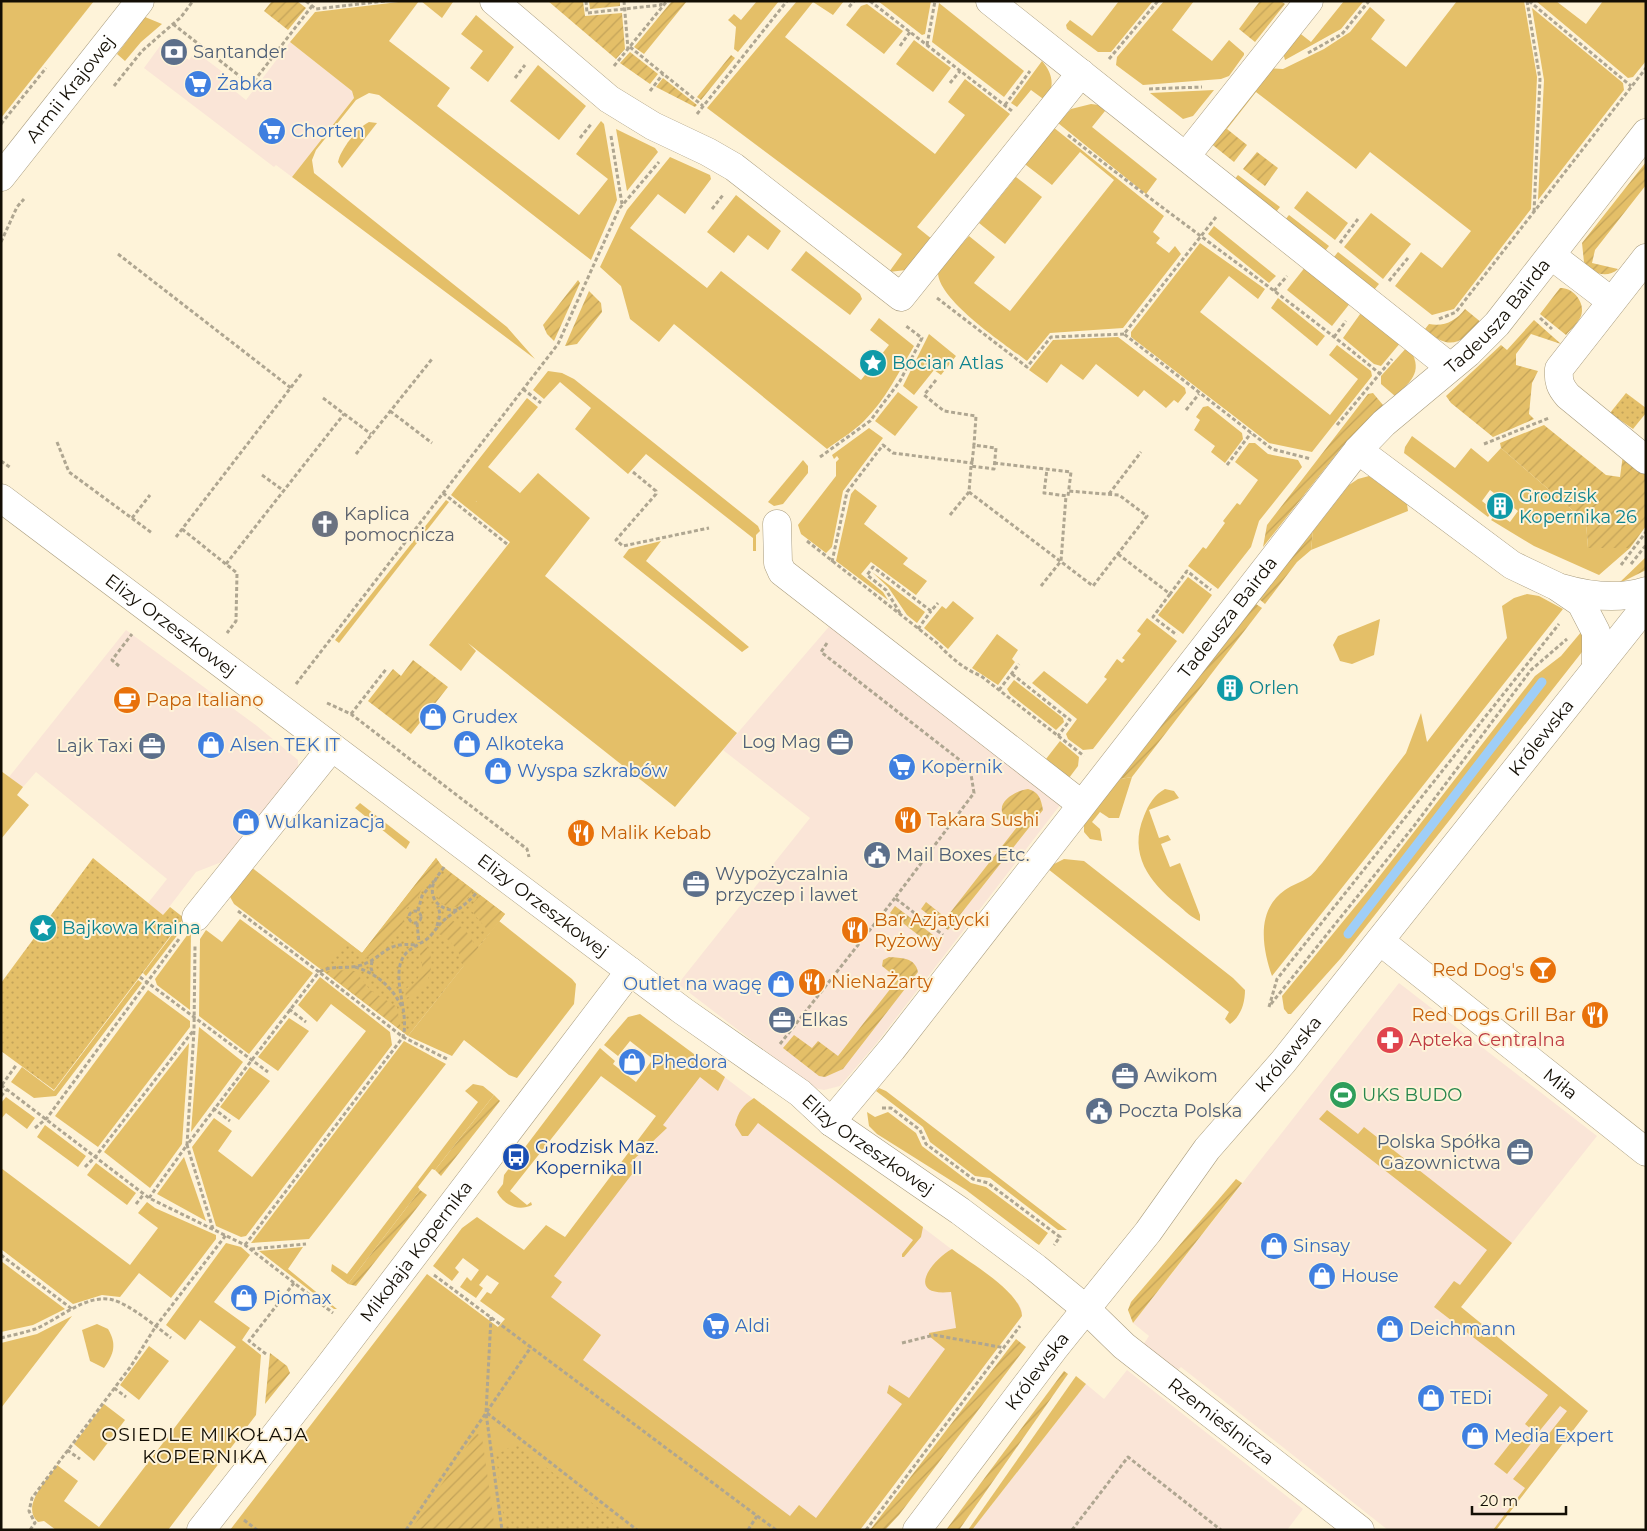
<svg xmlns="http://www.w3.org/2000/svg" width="1647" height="1531" font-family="Montserrat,sans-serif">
<defs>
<pattern id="park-dots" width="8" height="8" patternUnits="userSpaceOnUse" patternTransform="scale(1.25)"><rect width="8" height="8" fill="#e4bf68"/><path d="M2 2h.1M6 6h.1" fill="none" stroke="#c3a359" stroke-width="1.8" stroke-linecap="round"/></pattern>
<pattern id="garden-furrows" width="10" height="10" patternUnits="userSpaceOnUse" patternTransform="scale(1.25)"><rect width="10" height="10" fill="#e4bf68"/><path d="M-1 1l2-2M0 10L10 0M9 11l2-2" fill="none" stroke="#c3a359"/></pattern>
</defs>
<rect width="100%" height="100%" fill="#fef3d9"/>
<!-- commercial -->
<g fill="#fae5d7">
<path d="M290 42 352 91 354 98 292 177 276 165 274 167 144 68 160 46 169 45 189 60 192 56 200 55 224 73 225 83 246 100Z"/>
<path d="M833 622 1064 800 876 1044 840 1086 824 1090 814 1088 678 984 810 818 723 750Z"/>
<path d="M126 630 257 726 298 760V775L232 858 196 872 163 915 148 903 167 879 36 772 23 787 9 777Z"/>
<path d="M1399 983 1597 1136 1461 1307 1588 1411 1496 1530H1388L1181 1367 1178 1370 1143 1345 1149 1336 1133 1323Z"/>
<path d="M690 1051 1004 1289 1019 1304 1022 1311V1316L860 1530H786L505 1319 656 1116 649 1110Z"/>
<path d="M1127 1370 1303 1509 1287 1530H972L1086 1384 1104 1399Z"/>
</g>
<!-- grass -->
<g fill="#e4bf68">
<path d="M1 1H94L1 118Z"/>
<path d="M407 1H419L389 41 450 88 437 106 579 215 608 179 576 154 601 121 604 124 617 200 591 260 379 95 369 93 356 100 316 150 312 160 314 173 507 327 535 359 292 177 354 98 352 91 290 42 315 12Z"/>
<path d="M421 1H452L453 2 442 18Z"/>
<path d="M757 1H779L738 52 734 49 736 27 728 20 734 14 741 20Z"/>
<path d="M797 1H844L833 15 813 2 785 37 935 154 965 115 948 102 965 79 1010 114 917 227 938 244 906 270 889 272 902 254 707 108Z"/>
<path d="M878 1H931L925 34 922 35Z"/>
<path d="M1119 1H1153L1111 52H1098L1067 29 1066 25 1070 20 1092 36Z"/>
<path d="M1164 1H1194L1172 30 1212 61 1229 40 1244 53V55L1229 76 1221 79 1143 85 1116 65 1117 57Z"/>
<path d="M1344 1 1363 2 1341 29 1285 60 1282 49 1297 31 1311 42Z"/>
<path d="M1457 1H1524L1537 77 1531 209 1454 309 1432 315 1395 286 1421 252 1442 268 1471 231 1370 152 1356 169 1256 92 1227 129 1222 125 1266 68 1283 69 1324 49 1350 32 1370 7 1385 20 1371 39 1406 67Z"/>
<path d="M1536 1H1556L1586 24 1603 1H1646V61L1633 77 1628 78Z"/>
<path d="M939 3 1024 71 1004 97 932 42Z"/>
<path d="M867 4 903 31 884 54 846 25 861 6Z"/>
<path d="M1532 8 1623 83 1624 90 1538 200 1544 80Z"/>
<path d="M476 15 514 47 488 82 470 68 483 51 461 34Z"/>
<path d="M145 17 162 24 141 42 125 61 117 54Z"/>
<path d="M914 40 951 68 933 92 896 64Z"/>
<path d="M1042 61C1053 74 1055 86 1046 101L1031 90 1017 107 1011 103Z"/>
<path d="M538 65 586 106 559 140 510 101Z"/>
<path d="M1214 90 1193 116 1183 119 1150 93Z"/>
<path d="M1091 104 1099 105 1105 111 1092 127 1157 179 1146 194 1058 123 1071 109Z"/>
<path d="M369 122 377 123 342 168 338 162C340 150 358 127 369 122Z"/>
<path d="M1053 127 1164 216 1153 232 1160 238 1156 243 1169 253 1175 246 1181 254 1123 328 1050 333 1027 361C1005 344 936 299 938 271L969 236 995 257 974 283 1010 311 1114 180 1080 152 1052 185 1026 165 1024 163Z"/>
<path d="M616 129 655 148 658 152 627 191Z"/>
<path d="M670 157 710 175 711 179 685 214 658 194 630 228 707 288 721 271 861 380 889 345 870 330 879 318 914 346C899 372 886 399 864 421 854 431 839 440 827 449L674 324 659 342 630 319 621 286 600 267 627 210Z"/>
<path d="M1238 175 1280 207 1276 212 1234 180Z"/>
<path d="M1016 177 1042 197 1005 244 979 223Z"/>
<path d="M1307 191 1348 223 1335 240 1294 208Z"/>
<path d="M736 195 781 231 768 250 748 235 734 253 707 232Z"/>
<path d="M1371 213 1411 244 1383 279 1344 247Z"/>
<path d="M1289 215 1329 246 1325 251 1285 220Z"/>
<path d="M1214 226 1276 276 1269 283 1208 234Z"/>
<path d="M1200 243 1265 289 1258 299 1229 276 1200 312 1330 415 1358 379 1329 355 1337 345 1371 371 1372 376 1312 452 1269 443 1131 337V332Z"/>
<path d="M806 251 860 294 862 299 850 315 791 270Z"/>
<path d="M1338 252 1379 284 1374 290 1334 257Z"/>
<path d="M1306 266 1351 302 1332 326 1287 290Z"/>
<path d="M1278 298 1325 336 1317 346 1271 308Z"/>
<path d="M1363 310 1401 342 1381 366 1374 364 1343 338Z"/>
<path d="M929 334 956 356 941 375 934 370 914 395 903 386Z"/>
<path d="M1118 337 1185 388 1186 393 1178 403 1174 400 1166 408 1144 390 1138 397 1096 364 1083 380 1061 364 1047 383 1029 370 1053 340Z"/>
<path d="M1408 346C1424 370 1413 380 1395 396L1381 384V376Z"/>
<path d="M548 371 562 373 574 379 758 526 760 531 756 535V551H753V538L646 454 628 474 575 429 591 408 560 382 544 399 533 390Z"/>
<path d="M898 392 918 407 895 436 875 421Z"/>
<path d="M527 398 538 407 488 467 520 493 538 473 590 518 545 576 737 733 675 807 468 643 476 651 461 671 429 645 510 542 451 495 457 487 477 502 457 487Z"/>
<path d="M1208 406 1242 433 1243 439 1225 463 1211 452 1215 446 1194 430 1200 420 1196 417 1203 407Z"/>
<path d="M869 428 883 438 843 491 832 547 826 553 801 534 798 525 836 476V462L839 459 837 456 834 459 832 455Z"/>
<path d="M1412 436 1455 468 1471 448 1488 462 1501 448 1586 522 1588 548H1630L1599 575 1534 546 1491 520 1497 513 1510 522 1518 511 1490 490 1482 501 1493 510 1488 517 1404 453 1405 447Z"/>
<path d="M1249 443H1255L1268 454 1298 460 1302 467 1259 521 1251 547 1218 589 1188 566 1203 547 1206 549 1225 523 1223 521 1237 503 1240 505 1258 480 1235 462Z"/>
<path d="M803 460 808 466V473L783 504 774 506 768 502Z"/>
<path d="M1369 476 1407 504 1408 511 1311 550 1313 531 1349 485 1358 479Z"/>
<path d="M855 489 877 506 864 524 908 558 903 564 927 581 916 595 871 562 861 574 883 592 888 600 836 561 851 494Z"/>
<path d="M446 500 449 502 339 643 335 640Z"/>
<path d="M661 541 646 561 749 647 742 652 623 557 629 549Z"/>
<path d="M872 572 925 612 917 623 907 615 888 587Z"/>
<path d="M1188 577 1212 595 1183 634 1158 615Z"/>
<path d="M1527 594 1539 596 1563 609 1272 976C1262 947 1256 910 1285 890 1292 885 1302 882 1309 877 1314 874 1318 867 1322 863L1406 753 1421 713 1427 742 1507 638 1502 606 1514 598Z"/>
<path d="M953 601 974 618 948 649 924 628 942 606 946 609Z"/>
<path d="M1147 618 1177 641 1093 749 1083 750 1068 739 1066 734 1077 719 1032 683 1044 671 1087 704 1107 679 1104 677 1117 659 1122 663 1125 660 1122 658 1141 634 1137 631Z"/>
<path d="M1380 619 1374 655 1352 664 1340 661 1333 645 1338 636Z"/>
<path d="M1582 631 1584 643 1582 652 1341 958 1291 1014H1288L1284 1009 1282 996 1372 886 1535 676 1561 656Z"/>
<path d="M997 634 1018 650 1012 659 1015 662 998 685 972 668Z"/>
<path d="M1014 680 1063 718 1064 722 1056 730 1010 694 1007 689Z"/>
<path d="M1060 741 1079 757 1078 766 1066 782 1046 759Z"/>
<path d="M1 771 23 787 17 795 29 805 1 839Z"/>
<path d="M1132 777 1119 818H1109L1100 812 1092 822 1100 829 1102 841 1090 839 1084 832V822L1120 779Z"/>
<path d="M1165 789 1174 791 1179 798 1149 810 1159 838 1168 835 1171 840 1161 844 1170 867 1180 863 1200 915V921C1192 918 1185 911 1178 905 1149 882 1128 854 1144 816 1148 805 1155 794 1165 789Z"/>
<path d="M360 803 410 842 406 849 355 808Z"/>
<path d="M1064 859 1084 861 1233 978 1245 990C1245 1003 1241 1016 1230 1024L1225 1019 1229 1012 1048 869 1054 864Z"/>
<path d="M251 867 362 953 365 959 319 968 234 904 229 895Z"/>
<path d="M185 918 189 920 146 976 143 973Z"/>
<path d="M240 919 313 973 249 1054 199 1016 200 939 206 930 222 942Z"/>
<path d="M499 921 572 979 576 984 574 1004 517 1078 509 1075 464 1040 452 1056 408 1036Z"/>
<path d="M191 930 190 1010 157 985 155 979Z"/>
<path d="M320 977 390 1032 392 1045 246 1236 241 1237 216 1226 192 1147 214 1118 232 1131 218 1151 252 1177 366 1031 331 1004 317 1022 298 1005Z"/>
<path d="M138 980 142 983 56 1096 34 1098 11 1082 22 1067 54 1091Z"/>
<path d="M148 990 190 1021V1027L98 1147 55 1116Z"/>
<path d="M640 1014 725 1077 718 1091 700 1077 663 1125 667 1128 630 1163 636 1169 554 1276 562 1282 551 1297 601 1335 583 1360 790 1516 799 1505 816 1518 902 1404 887 1393 889 1385 909 1398 945 1349 929 1336V1333L956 1328 951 1292C905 1297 930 1261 952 1249 970 1263 1021 1292 1022 1316L860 1530H230L427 1274 498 1327 505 1319 480 1301 487 1292 491 1294 499 1283 487 1275 479 1285 483 1288 476 1298 460 1287 467 1277 471 1281 479 1270 463 1258 455 1268 459 1272 452 1281 433 1266 462 1228 477 1217 524 1250 546 1225 565 1237 656 1116 601 1076 510 1191 527 1205 531 1202 532 1205C518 1212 504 1205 497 1192L503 1184 504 1175 600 1048 615 1061 613 1064 636 1082 653 1059 630 1041 618 1056 604 1045 628 1017Z"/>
<path d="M289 1018 309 1031 278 1071 258 1057Z"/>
<path d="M199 1027 243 1062 191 1132Z"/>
<path d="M404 1041 446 1064 309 1239 251 1243Z"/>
<path d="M189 1043 182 1144 150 1188 104 1152Z"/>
<path d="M250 1067 270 1081 239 1120 220 1107Z"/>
<path d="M473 1084 483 1086 494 1095 435 1170 432 1169 418 1187 420 1190 348 1284 331 1271 332 1264 347 1274 478 1102 465 1091Z"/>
<path d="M879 1088 886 1091 1067 1230H1058L990 1178 975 1176 930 1142 923 1127 876 1091Z"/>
<path d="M6 1097 35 1118 27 1129 6 1113 1 1119V1103Z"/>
<path d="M754 1098 923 1227 921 1237 904 1257H902V1254L913 1240 758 1123 748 1136H742L735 1125C738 1112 743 1105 754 1098Z"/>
<path d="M1327 1110 1358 1134 1364 1127 1512 1243 1461 1307 1588 1411 1496 1530H1493L1525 1488 1513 1479 1567 1411 1560 1406 1537 1434 1525 1424 1548 1395 1434 1307 1454 1281 1460 1285 1487 1250 1319 1119Z"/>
<path d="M867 1112 875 1117 888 1112 916 1133 922 1146 971 1183 986 1187 1048 1233 1039 1245 1036 1243 966 1190 877 1134 869 1126Z"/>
<path d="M45 1125 86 1156 78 1167 37 1137Z"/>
<path d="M184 1157 206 1221 157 1194Z"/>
<path d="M96 1163 136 1193 127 1205 87 1175Z"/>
<path d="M1 1168 130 1265 158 1228 138 1213 147 1202 155 1208 216 1235V1239L171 1298 139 1273 120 1297 102 1295 73 1304 1 1249Z"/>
<path d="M226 1243 241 1247 250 1255 214 1302 250 1328 242 1340 261 1355 256 1415 168 1530H56L44 1521 38 1522C20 1506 48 1479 57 1465L78 1481 64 1501 99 1527 236 1347 200 1320 185 1340 166 1325Z"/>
<path d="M303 1247 288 1269 337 1309H334L259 1251Z"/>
<path d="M1 1261 65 1309 33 1325 1 1332Z"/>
<path d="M72 1316 1 1408V1343L37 1334Z"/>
<path d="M97 1324 108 1329C117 1344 114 1354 104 1368L90 1361 82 1330Z"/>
<path d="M149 1346 169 1361 139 1400 120 1385Z"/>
<path d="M1076 1376 1086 1384 972 1530H968Z"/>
<path d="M104 1404 125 1420 94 1461 74 1444Z"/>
<path d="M1520 1431 1533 1441 1507 1474 1494 1464Z"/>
</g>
<!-- park -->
<g fill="url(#park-dots)">
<path d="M1626 393 1646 408V413L1633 429 1610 413Z"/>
<path d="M93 858 163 915 170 907 184 918 54 1090 1 1051V983Z"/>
<path d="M436 858 441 865 505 914 408 1036 319 968 328 964 346 941 362 953Z"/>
<path d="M516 1444 627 1530H505L496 1455Z"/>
</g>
<!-- garden -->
<g fill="url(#garden-furrows)">
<path d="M272 1H297L306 8 288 30 264 11Z"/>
<path d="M548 1H583L585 16 622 13 625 49 616 59Z"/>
<path d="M589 1H620V6L590 9Z"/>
<path d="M672 1H687L644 54 634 47Z"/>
<path d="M1260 1H1281L1285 4 1255 42 1239 29Z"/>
<path d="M630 52 658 74 650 84 620 63Z"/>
<path d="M731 55 735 58 701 100 697 97Z"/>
<path d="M663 78 697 105 695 107 656 87Z"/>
<path d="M1222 125 1247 145 1234 162 1209 142Z"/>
<path d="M1257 152 1278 168 1265 186 1243 169Z"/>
<path d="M1646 162V185L1595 250 1592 263 1618 269C1607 279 1592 274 1584 262L1582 243Z"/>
<path d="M578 280 580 283 554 341 547 334 543 325Z"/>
<path d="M1560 288C1573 287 1586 303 1581 316 1578 323 1571 329 1566 335L1540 314Z"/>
<path d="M589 291 601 303 602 312 577 344 565 346Z"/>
<path d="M1465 309 1482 323C1460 343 1450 352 1425 329L1429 324C1444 327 1456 321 1465 309Z"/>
<path d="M1534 320 1561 344 1531 334 1516 354V365L1538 371 1532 383 1529 414 1534 419 1493 437 1451 403 1446 396 1501 345 1507 350Z"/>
<path d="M1373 393 1383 405 1342 447 1263 547 1267 525 1368 394Z"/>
<path d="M1544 425 1606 475 1620 477 1623 455 1646 471V526L1630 548H1588L1586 522 1501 448 1500 443Z"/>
<path d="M1313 531 1311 550 1297 562 1265 604 1259 599Z"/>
<path d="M1646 557V570L1618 584Z"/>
<path d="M1256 604 1262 608 1132 777 1120 779Z"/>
<path d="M413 660 448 687 411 734 368 701 393 669 401 676Z"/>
<path d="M1028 789C1039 792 1041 799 1043 810L948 930 921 909 926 902 946 918 1017 827C1014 824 1008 821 1005 817 993 803 1017 790 1028 789Z"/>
<path d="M436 858 441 865 421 890 416 904C404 906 400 916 407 926 388 934 382 949 365 959L362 953Z"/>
<path d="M448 871 473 890C470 895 466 902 460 905 448 912 434 901 437 888 438 881 444 876 448 871Z"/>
<path d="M480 895 505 914 490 933 469 908Z"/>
<path d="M895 906 937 938 940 943 937 947 931 945 890 913Z"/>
<path d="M451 919 466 931 478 949 464 967C460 951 452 940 437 933Z"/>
<path d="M426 944C438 965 429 991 406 998L405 989C422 981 427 964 417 948Z"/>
<path d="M889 957C901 958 915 957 918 972L843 1069 825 1077 819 1076 783 1048 794 1035 812 1048 818 1041 838 1056 898 979 882 966 883 960Z"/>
<path d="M336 970 355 971 370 990 397 1007 401 1030 325 972Z"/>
<path d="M494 1095 500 1101 441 1176 435 1170Z"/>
<path d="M1236 1179 1242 1183 1133 1323 1128 1310 1131 1302Z"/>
<path d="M420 1190 427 1195 356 1286 348 1284Z"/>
<path d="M1016 1339 1026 1347 899 1515 885 1530H870Z"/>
<path d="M270 1353 287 1366 290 1373 265 1404Z"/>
<path d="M1064 1371 1068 1374 959 1530H946Z"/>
<path d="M476 1433 482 1437 495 1530H411Z"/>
</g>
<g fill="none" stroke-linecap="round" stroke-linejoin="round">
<!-- stream -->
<path stroke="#9fcef7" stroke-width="9" d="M1348 934 1542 682"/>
<!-- minor casing -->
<g stroke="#a99c7e" stroke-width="29">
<g id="minor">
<path d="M494 1 609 99 653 126 708 152 734 167 901 297 1081 73"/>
<path d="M990 1 1450 367"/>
<path d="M1186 156 1309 1"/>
<path id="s1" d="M1 177 140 1"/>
<path d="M1552 256 1611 301"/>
<path d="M1646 258 1559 369C1558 381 1560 387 1568 396L1646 460"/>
<path d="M1358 450 1512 565 1556 586 1581 603 1596 632V668"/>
<path id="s2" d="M1 498 683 1011 800 1093 831 1122 960 1211 1036 1268 1086 1309 1124 1346 1360 1530"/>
<path d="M777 524 778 563 782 572 1081 804"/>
<path d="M1561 588C1588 596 1618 600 1646 591"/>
<path d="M196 917 332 747"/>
<path id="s3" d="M1380 941 1646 1152"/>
<path id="s4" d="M831 1122 892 1049 1358 450 1384 423 1468 353 1497 324 1646 133"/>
<path id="s5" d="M201 1530 327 1369 630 971"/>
</g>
</g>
<!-- major casing -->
<g stroke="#a99c7e" stroke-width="29">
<g id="major">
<path id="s6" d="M917 1530 1053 1350 1148 1232 1207 1149 1283 1062 1646 606"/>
</g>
</g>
<!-- path -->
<g stroke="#afa691" stroke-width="3" stroke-dasharray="4 2.5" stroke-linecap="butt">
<path d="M306 1 316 9 385 1"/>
<path d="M586 1 587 13 661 5V1"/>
<path d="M624 1 628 49"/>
<path d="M870 1 1012 111"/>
<path d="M1527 1 1540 79 1534 212"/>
<path d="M1529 1 1631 86"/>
<path d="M849 7 854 1"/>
<path d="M173 24 251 85 312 6"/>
<path d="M927 45 935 1"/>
<path d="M900 46 910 32"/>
<path d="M630 47 703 106"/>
<path d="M1308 53 1342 34 1369 1"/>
<path d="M1109 59 1158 1"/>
<path d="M614 66 667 1"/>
<path d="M515 78 525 65"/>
<path d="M950 83 960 71"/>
<path d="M114 86 142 51 181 17 193 1"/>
<path d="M1149 89 1202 87"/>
<path d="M650 91 663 74"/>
<path d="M1005 105 1030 71"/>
<path d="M697 114 787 1"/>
<path d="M1 124 46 68"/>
<path d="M1068 135C1170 216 1278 290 1379 373"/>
<path d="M611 136 622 204"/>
<path d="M580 138 592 123"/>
<path d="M712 209 723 195"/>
<path d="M1216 217 1124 334 1272 449 1311 459"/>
<path d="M1 242 17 207 24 199"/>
<path d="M1340 243 1358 219"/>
<path d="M118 254 291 388"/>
<path d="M1389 281 1408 258"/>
<path d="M1274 291 1287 276"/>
<path d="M937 298 1027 367 1051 337 1124 334"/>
<path d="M1540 318 1552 329"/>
<path d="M1439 319 1456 312 1466 299 1646 68"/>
<path d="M1334 337 1346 321"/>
<path d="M936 380 924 395 944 411 976 416 974 445"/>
<path d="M523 389 541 403"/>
<path d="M323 398 371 434"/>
<path d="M1186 410 1199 394"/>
<path d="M390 411 432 443"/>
<path d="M1337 425 1392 359"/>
<path d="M57 442 69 472 152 533"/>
<path d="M1484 444 1549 418"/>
<path d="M356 454 432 359"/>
<path d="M820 457 870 421 900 381 922 338 906 326"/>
<path d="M1 461 11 468"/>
<path d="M994 463 1071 472 1068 496 1044 493 1047 469"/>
<path d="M1227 465 1251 433"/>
<path d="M971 466 969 492 1093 586 1147 516 1119 495 1068 491"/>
<path d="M633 472 656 491V494L616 540 623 546 709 528"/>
<path d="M262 475 284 491"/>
<path d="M443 493 507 544"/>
<path d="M1109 494 1141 452"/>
<path d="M950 515 969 492"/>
<path d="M132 518 150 495"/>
<path d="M182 529 237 573 236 621 227 633"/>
<path d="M176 537 302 373"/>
<path d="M807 541 938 644C950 657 964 669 981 676L1084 756"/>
<path d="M1118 554 1170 594 1187 571 1211 590"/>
<path d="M832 562 847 492 883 445 893 453 972 463 971 466 994 469 996 448 974 445 972 463"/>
<path d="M226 564 344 414"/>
<path d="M1631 564 1646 545"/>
<path d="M1621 565 1646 532"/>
<path d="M1041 586 1061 561 1066 496"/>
<path d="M1170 594 1153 617 1177 635"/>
<path d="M900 613 886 590 867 575 873 567 931 611 938 603"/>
<path d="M918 629 931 611"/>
<path d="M827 643 821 652 970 768 974 793 895 898 943 935"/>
<path d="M119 666 112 660 132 634"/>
<path d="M1012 674 1070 720 1058 736"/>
<path d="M296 684 558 344 619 209 659 162"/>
<path d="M999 690 1019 664"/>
<path d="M327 703 351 714 527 849 529 857"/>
<path d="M351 714 387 668"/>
<path d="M444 867C440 873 435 879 433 885 429 901 443 912 458 910"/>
<circle cx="415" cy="917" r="6"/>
<path d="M418 911 422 896 434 881"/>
<path d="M417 923 419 943"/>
<path d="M437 926 440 914 438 906"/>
<path d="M415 945C383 941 383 960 358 966 344 969 332 965 319 972L403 1037 449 1060"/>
<path d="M372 961 371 968 373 974"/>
<path d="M355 967C376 973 392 987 402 1007"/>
<path d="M140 977 268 1072"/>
<path d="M1271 1004 1414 826 1531 670 1567 639"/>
<path d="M1269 1007 1277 979 1559 624"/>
<path d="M289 1009 306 1022"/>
<path d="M780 1044 895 898"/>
<path d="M1 1085 149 1198 245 1245 333 1313"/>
<path d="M2 1085 17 1064"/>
<path d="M1 1096 6 1090"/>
<path d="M213 1108 230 1121"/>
<path d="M882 1108H891L920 1130 926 1144 973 1179 988 1183 1060 1237 1054 1245"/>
<path d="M35 1128 47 1118 179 939"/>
<path d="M85 1167 96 1156 193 1031"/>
<path d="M149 1198 187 1145 194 1030 195 945"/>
<path d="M136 1204 144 1194"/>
<path d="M213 1229 187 1145 319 972 238 911"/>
<path d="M245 1245 403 1037C409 1014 395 988 400 965 404 949 416 947 427 939 433 934 437 927 442 922 454 911 467 905 477 892"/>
<path d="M251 1249 306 1244"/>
<path d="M1 1255 72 1309"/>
<path d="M434 1275 776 1530"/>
<path d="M491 1317 486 1413 502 1530"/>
<path d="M1 1338C12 1335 24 1333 35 1329 58 1320 86 1293 113 1300 129 1304 157 1327 171 1338"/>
<path d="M902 1343 934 1335 1005 1348"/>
<path d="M266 1354 249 1341 294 1283"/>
<path d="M114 1388 126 1397"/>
<path d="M487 1413 637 1530"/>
<path d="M67 1450 80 1459"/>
<path d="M244 1520 257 1530"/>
<path d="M30 1530 35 1523 29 1511 32 1498 131 1366 156 1326 226 1235"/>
<path d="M406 1530 531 1347"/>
<path d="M748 1530 757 1516"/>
<path d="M866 1530 1020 1326"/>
<path d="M1072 1530 1128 1457 1221 1530"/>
</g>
<!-- minor -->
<use href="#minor" stroke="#fff" stroke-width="28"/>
<!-- major -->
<use href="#major" stroke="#fff" stroke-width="28"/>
</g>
<!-- icons -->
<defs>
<g id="bank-disc" transform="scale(1.4375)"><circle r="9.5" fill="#5c6f8a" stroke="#fef3d9"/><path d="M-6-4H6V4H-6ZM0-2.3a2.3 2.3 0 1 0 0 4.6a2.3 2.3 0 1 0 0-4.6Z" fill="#fff"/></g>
<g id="supermarket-disc" transform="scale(1.4375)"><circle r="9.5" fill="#3f7fe0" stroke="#fef3d9"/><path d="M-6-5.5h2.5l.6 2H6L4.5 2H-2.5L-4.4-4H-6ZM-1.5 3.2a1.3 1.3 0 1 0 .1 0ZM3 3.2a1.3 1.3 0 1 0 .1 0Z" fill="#fff"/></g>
<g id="sight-disc" transform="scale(1.4375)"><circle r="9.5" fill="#0f9aa8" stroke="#fef3d9"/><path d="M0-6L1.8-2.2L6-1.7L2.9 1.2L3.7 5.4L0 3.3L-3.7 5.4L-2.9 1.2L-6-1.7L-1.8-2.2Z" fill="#fff"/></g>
<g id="building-disc" transform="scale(1.4375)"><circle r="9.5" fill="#0f9aa8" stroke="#fef3d9"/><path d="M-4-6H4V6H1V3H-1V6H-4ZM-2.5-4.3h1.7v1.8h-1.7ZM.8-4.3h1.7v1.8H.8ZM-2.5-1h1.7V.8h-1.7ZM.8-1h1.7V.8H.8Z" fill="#fff"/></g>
<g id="church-disc" transform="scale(1.4375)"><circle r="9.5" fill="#6b7280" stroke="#fef3d9"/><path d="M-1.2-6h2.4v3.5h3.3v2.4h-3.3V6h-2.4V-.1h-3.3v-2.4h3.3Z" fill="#fff"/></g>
<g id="cafe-disc" transform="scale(1.4375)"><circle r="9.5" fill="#e8710a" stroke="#fef3d9"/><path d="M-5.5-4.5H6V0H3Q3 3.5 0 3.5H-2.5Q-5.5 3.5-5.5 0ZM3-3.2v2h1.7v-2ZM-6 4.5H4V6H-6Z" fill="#fff"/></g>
<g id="shop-disc" transform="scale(1.4375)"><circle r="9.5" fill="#3f7fe0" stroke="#fef3d9"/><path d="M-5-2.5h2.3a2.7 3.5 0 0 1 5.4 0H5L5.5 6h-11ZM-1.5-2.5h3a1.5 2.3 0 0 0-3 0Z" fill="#fff"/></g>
<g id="office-disc" transform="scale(1.4375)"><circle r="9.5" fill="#5c6f8a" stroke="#fef3d9"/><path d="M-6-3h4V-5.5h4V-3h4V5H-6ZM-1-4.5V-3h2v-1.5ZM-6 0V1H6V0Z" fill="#fff"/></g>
<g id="restaurant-disc" transform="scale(1.4375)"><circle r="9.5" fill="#e8710a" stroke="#fef3d9"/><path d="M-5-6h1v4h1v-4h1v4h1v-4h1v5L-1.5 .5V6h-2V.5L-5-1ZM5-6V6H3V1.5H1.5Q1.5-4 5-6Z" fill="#fff"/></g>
<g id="civic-disc" transform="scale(1.4375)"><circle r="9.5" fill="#5c6f8a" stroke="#fef3d9"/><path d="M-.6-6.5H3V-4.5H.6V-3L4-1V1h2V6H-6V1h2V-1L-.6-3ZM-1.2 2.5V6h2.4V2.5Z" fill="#fff"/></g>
<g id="bar-disc" transform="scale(1.4375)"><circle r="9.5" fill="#e8710a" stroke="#fef3d9"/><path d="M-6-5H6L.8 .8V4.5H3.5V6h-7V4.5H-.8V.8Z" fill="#fff"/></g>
<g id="pharmacy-disc" transform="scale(1.4375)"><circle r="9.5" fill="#e0444e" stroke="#fef3d9"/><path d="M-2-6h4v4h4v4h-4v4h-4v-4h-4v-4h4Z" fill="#fff"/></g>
<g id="stadium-disc" transform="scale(1.4375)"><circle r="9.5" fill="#2e9e5b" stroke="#fef3d9"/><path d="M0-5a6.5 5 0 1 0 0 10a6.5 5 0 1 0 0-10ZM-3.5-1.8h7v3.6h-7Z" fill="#fff"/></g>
<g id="bus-disc" transform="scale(1.4375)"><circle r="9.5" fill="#1a4fb4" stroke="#fef3d9"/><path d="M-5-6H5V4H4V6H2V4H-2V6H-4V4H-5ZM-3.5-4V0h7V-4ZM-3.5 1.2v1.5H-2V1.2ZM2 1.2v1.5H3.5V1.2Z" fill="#fff"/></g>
</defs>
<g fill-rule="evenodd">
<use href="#bank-disc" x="174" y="52"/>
<use href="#supermarket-disc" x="198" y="84"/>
<use href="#supermarket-disc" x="272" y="131"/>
<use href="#sight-disc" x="873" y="363"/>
<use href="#building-disc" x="1500" y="506"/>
<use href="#church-disc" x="325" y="524"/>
<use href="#building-disc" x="1230" y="688"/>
<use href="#cafe-disc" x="127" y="700"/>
<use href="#shop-disc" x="433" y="717"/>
<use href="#office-disc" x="840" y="742"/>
<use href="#shop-disc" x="467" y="744"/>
<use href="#shop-disc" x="211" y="745"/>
<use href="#office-disc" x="152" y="746"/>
<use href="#supermarket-disc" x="902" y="767"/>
<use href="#shop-disc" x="498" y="771"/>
<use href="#restaurant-disc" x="908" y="820"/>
<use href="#shop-disc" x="246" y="822"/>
<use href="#restaurant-disc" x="581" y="833"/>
<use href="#civic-disc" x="877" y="855"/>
<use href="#office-disc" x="696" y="884"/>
<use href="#sight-disc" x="43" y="928"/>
<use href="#restaurant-disc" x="855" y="930"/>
<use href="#bar-disc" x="1543" y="970"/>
<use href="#restaurant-disc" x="812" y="982"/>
<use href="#shop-disc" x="781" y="984"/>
<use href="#restaurant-disc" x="1595" y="1015"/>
<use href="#office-disc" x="782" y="1020"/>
<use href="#pharmacy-disc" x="1390" y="1040"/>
<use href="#shop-disc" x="632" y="1062"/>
<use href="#office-disc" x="1125" y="1076"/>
<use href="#stadium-disc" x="1343" y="1095"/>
<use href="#civic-disc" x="1099" y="1111"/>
<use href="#office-disc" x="1520" y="1152"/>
<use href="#bus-disc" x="516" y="1157"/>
<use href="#shop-disc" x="1274" y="1246"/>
<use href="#shop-disc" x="1322" y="1276"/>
<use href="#shop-disc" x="244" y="1298"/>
<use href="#supermarket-disc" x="716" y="1326"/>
<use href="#shop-disc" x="1390" y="1329"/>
<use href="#shop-disc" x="1431" y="1398"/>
<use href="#shop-disc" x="1475" y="1436"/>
</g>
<g text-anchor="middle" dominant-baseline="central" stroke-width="4" stroke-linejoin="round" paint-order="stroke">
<!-- service labels -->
<g font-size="18" fill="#4e5e75" stroke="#fef3d9" text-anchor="start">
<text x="193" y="52">Santander</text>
<text x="821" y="742" text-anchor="end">Log Mag</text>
<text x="133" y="746" text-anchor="end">Lajk Taxi</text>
<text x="896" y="855">Mail Boxes Etc.</text>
<text x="715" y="874">Wypożyczalnia<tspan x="715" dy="21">przyczep i lawet</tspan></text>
<text x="801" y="1020">Elkas</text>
<text x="1144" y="1076">Awikom</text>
<text x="1118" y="1111">Poczta Polska</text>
<text x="1501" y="1142" text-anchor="end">Polska Spółka<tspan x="1501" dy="21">Gazownictwa</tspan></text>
</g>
<!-- shop labels -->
<g font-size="18" fill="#366cbe" stroke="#fef3d9" text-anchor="start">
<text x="217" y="84">Żabka</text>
<text x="291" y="131">Chorten</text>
<text x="452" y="717">Grudex</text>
<text x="486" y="744">Alkoteka</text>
<text x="230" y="745">Alsen TEK IT</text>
<text x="921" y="767">Kopernik</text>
<text x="517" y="771">Wyspa szkrabów</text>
<text x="265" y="822">Wulkanizacja</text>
<text x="762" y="984" text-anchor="end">Outlet na wagę</text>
<text x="651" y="1062">Phedora</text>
<text x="1293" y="1246">Sinsay</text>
<text x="1341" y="1276">House</text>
<text x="263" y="1298">Piomax</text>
<text x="735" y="1326">Aldi</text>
<text x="1409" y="1329">Deichmann</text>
<text x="1450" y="1398">TEDi</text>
<text x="1494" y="1436">Media Expert</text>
</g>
<!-- street labels -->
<g font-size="18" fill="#130e04" stroke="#fef3d9">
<text stroke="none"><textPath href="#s1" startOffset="112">Armii Krajowej</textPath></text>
<text stroke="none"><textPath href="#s4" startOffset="1048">Tadeusza Bairda</textPath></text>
<text stroke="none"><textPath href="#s4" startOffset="642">Tadeusza Bairda</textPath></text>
<text stroke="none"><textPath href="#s2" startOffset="212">Elizy Orzeszkowej</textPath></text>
<text stroke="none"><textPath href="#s6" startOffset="1009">Królewska</textPath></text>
<text stroke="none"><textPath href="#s2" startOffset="678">Elizy Orzeszkowej</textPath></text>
<text stroke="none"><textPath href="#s6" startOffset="604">Królewska</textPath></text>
<text stroke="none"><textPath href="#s3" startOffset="230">Miła</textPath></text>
<text stroke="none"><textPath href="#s2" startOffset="1082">Elizy Orzeszkowej</textPath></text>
<text stroke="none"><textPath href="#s5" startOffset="352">Mikołaja Kopernika</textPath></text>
<text stroke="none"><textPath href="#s6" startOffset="199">Królewska</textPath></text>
<text stroke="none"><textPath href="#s2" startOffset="1531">Rzemieślnicza</textPath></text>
</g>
<!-- culture labels -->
<g font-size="18" fill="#0d838f" stroke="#fef3d9" text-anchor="start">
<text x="892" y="363">Bocian Atlas</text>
<text x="1519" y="496">Grodzisk<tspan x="1519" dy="21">Kopernika 26</tspan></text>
<text x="1249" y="688">Orlen</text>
<text x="62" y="928">Bajkowa Kraina</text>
</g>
<!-- worship labels -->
<g font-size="18" fill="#5b616d" stroke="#fef3d9" text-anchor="start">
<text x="344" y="514">Kaplica<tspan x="344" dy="21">pomocnicza</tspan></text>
</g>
<!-- food labels -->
<g font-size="18" fill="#c56008" stroke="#fef3d9" text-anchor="start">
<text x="146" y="700">Papa Italiano</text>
<text x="927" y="820">Takara Sushi</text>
<text x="600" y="833">Malik Kebab</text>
<text x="874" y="920">Bar Azjatycki<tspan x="874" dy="21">Ryżowy</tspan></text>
<text x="1524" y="970" text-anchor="end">Red Dog's</text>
<text x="831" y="982">NieNaŻarty</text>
<text x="1576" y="1015" text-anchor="end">Red Dogs Grill Bar</text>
</g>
<!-- health labels -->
<g font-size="18" fill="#be3a42" stroke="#fef3d9" text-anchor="start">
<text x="1409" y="1040">Apteka Centralna</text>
</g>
<!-- leisure labels -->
<g font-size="18" fill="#27864d" stroke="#fef3d9" text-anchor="start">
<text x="1362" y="1095">UKS BUDO</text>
</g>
<!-- transit labels -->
<g font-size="18" fill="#164399" stroke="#fef3d9" text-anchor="start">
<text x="535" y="1147">Grodzisk Maz.<tspan x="535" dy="21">Kopernika II</tspan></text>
</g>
<!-- neighbourhood labels -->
<g font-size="19" letter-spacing="1" fill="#130e04" stroke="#fef3d9">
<text x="205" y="1434">OSIEDLE MIKOŁAJA<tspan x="205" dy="22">KOPERNIKA</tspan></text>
</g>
</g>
<!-- border -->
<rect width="1647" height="1531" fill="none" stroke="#130e04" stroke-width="5"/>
<!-- scale -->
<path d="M1472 1506v8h94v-8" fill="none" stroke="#130e04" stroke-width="2.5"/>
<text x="1480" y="1506" font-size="15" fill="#130e04" stroke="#fef3d9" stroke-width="4" paint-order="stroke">20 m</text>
</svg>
